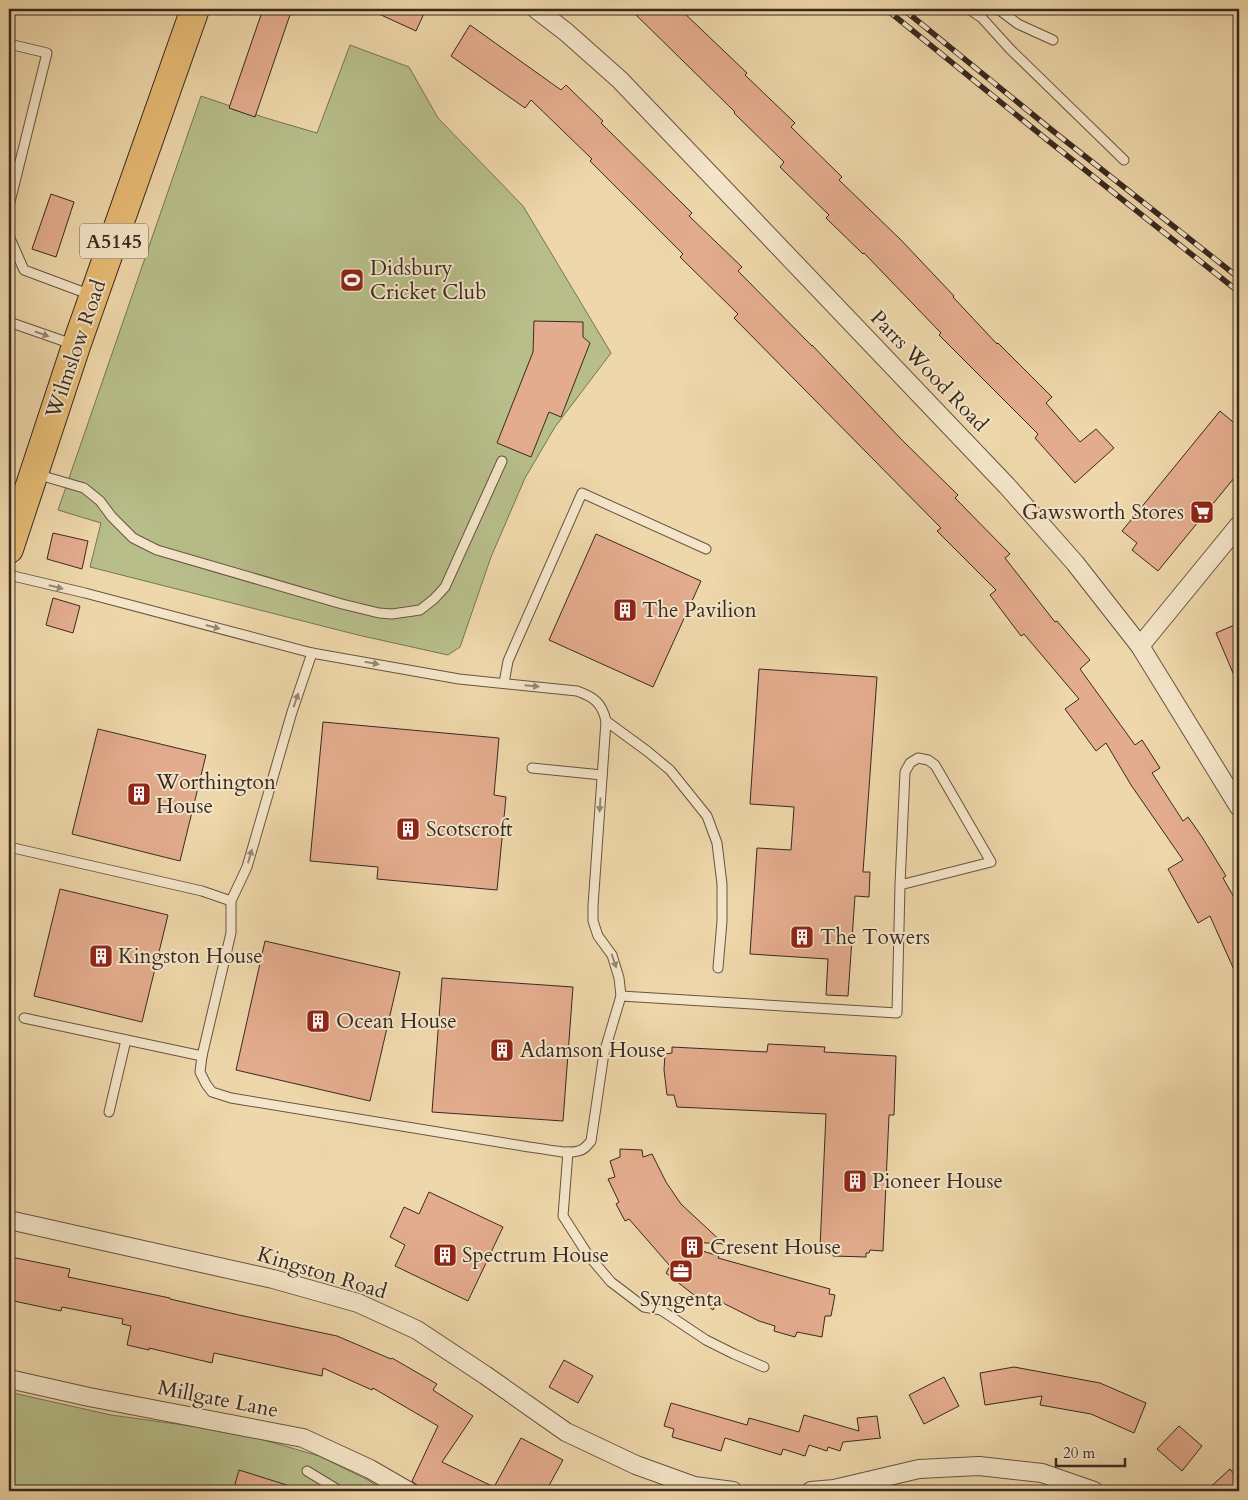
<svg xmlns="http://www.w3.org/2000/svg" width="1248" height="1500" font-family="Cardo,serif">
<rect width="100%" height="100%" fill="#eed7aa"/>
<filter id="stains"><feTurbulence type="fractalNoise" baseFrequency=".004" numOctaves="4"/><feColorMatrix values="0 0 0 0 .2 0 0 0 0 .09 0 0 0 0 .02 0 0 0 .5 -.17"/></filter>
<radialGradient id="worn" r=".72"><stop offset=".6" stop-color="#630" stop-opacity="0"/><stop offset="1" stop-color="#630" stop-opacity=".3"/></radialGradient>
<!-- green -->
<g fill="#b7be8a" stroke="#787456">
<path d="M350 45 409 67 438 118 523 206 611 353 555 427 525 478 491 557 460 647 448 655 358 635 90 567 101 523 58 510 201 96 266 118 317 133Z"/>
<path d="M9 1392 111 1415 227 1431 247 1435 319 1456 366 1479 385 1491H9Z"/>
</g>
<!-- building -->
<g fill="#e4ac8e" stroke="#382921">
<path d="M263 9H292L255 117 229 108Z"/>
<path d="M368 9H426L416 31Z"/>
<path d="M630 9H680L747 73 745 75 795 123 791 127 842 177 839 180 901 240 954 296 953 297 997 344 998 343 1052 397 1046 403 1080 442 1096 429 1114 448 1075 483 1035 438 1038 434 939 335 941 333 864 253 863 254 826 218 829 215 780 167 784 162 734 113 735 112Z"/>
<path d="M470 25 561 90 566 85 603 121 601 123 692 213 689 216 742 267 738 271 812 346V345L901 439 958 495 955 498 1010 554 1005 558 1055 622 1057 621 1090 660 1080 669 1135 745 1142 740 1160 768 1152 773 1183 821 1188 817 1202 837 1226 876 1223 878 1239 906V981L1210 916 1198 923 1168 869 1183 860 1131 785 1106 743 1096 751 1065 709 1079 699 1024 634 1021 636 990 595 996 590 937 531 941 528 734 318 738 314 680 257 683 254 590 161 592 159 531 100 525 108 451 56Z"/>
<path d="M51 194 74 202 56 257 32 249Z"/>
<path d="M534 321 583 322V337L590 343 561 417 549 412 531 457 497 443 533 352Z"/>
<path d="M1220 411 1239 427V472L1158 571 1132 550 1137 543 1122 531Z"/>
<path d="M53 533 88 541 82 569 47 559Z"/>
<path d="M596 534 701 581 653 687 549 640Z"/>
<path d="M53 598 80 606 73 633 46 625Z"/>
<path d="M1239 623V687L1216 633Z"/>
<path d="M759 669 877 677 863 872H870L869 897 855 896 848 996 826 995 828 959 750 954 757 848 791 850 794 807 750 804Z"/>
<path d="M323 722 499 738 494 795 506 797 497 890 377 879 378 867 310 861Z"/>
<path d="M98 729 206 755 180 861 72 834Z"/>
<path d="M60 889 168 915 142 1022 34 996Z"/>
<path d="M265 941 400 972 370 1101 236 1070Z"/>
<path d="M442 978 573 987 563 1121 432 1112Z"/>
<path d="M768 1044 825 1047 824 1052 896 1056 894 1115H889L883 1251 870 1250 869 1253H866V1257L833 1256 834 1249 820 1248 826 1114 677 1107 674 1095H667L664 1070 665 1054 672 1053V1047L767 1052Z"/>
<path d="M620 1149 642 1150 643 1157 652 1154 666 1182 681 1204 724 1244 689 1242V1247L719 1256 718 1258 830 1289 829 1294 835 1295 831 1316H825L822 1337 797 1332 795 1337 774 1331 775 1326 759 1321 719 1301 713 1310 666 1273 670 1266 629 1219 625 1221 616 1204 619 1202 608 1179 615 1177 610 1161 620 1157Z"/>
<path d="M429 1192 503 1227 468 1301 395 1266 405 1245 390 1237 404 1207 419 1214Z"/>
<path d="M11 1257 70 1269 68 1277 170 1298V1299L239 1315 337 1336 391 1359 392 1358 437 1384 433 1390 473 1416 442 1462 494 1487 521 1438 563 1460 546 1491H429L417 1485 412 1481 438 1426 373 1388 372 1390 323 1368 322 1376 214 1353 212 1363 149 1348V1350L127 1345 131 1326 122 1324 123 1319 62 1307 61 1311 9 1300V1266Z"/>
<path d="M564 1360 593 1376 578 1403 549 1387Z"/>
<path d="M1014 1367 1100 1383 1146 1403 1134 1433 1091 1414 1040 1405 1042 1396 985 1405 980 1373Z"/>
<path d="M944 1377 959 1406 924 1424 909 1395Z"/>
<path d="M671 1403 747 1425 749 1418 799 1432 804 1415 859 1431 857 1418 877 1416 880 1437 881 1438 843 1442 840 1451 828 1447 827 1451 809 1445 805 1456 783 1449 781 1455 725 1438 721 1451 672 1437 674 1429 664 1426Z"/>
<path d="M1179 1426 1202 1446 1182 1471 1157 1449Z"/>
<path d="M1230 1469 1239 1480V1491H1206Z"/>
<path d="M239 1470 293 1487 292 1491H233Z"/>
</g>
<g fill="none" stroke-linecap="round" stroke-linejoin="round">
<!-- lane casing -->
<g stroke="#665443" stroke-width="11">
<g id="lane">
<path d="M969 9 982 18 1010 49 1124 160"/>
<path d="M998 9 1018 24 1053 40"/>
<path d="M9 44 47 53 9 206"/>
<path d="M9 236 24 270 91 295"/>
<path d="M9 322 75 345"/>
<path d="M36 474 84 488 100 501 112 517 133 538 157 550 342 604 379 613 392 614 420 610 434 599 445 587 502 461"/>
<path d="M9 575 85 593 312 653 459 679 577 691C594 697 602 703 606 721L593 906V921L598 936 612 955 619 978 621 996"/>
<path d="M312 653 292 712 247 867 231 901V933L202 1056 200 1072 206 1084 212 1092 231 1098 529 1147C542 1148 566 1155 578 1151 584 1150 587 1146 591 1141L604 1053 621 996 897 1013 900 885 905 772 910 763 918 758 928 760 935 765 991 862 900 885"/>
<path d="M504 683 508 661 582 493 706 549"/>
<path d="M606 721 647 751 670 770 707 816 717 843 722 884V921L718 968"/>
<path d="M532 768 602 775"/>
<path d="M9 847 202 891 231 901"/>
<path d="M24 1018 202 1056"/>
<path d="M109 1112 126 1040"/>
<path d="M568 1152 563 1216 588 1255 611 1282 644 1307 661 1310 706 1340 734 1354 764 1367"/>
<path d="M307 1471 340 1491"/>
</g>
</g>
<!-- street casing -->
<g stroke="#665443" stroke-width="20">
<g id="street">
<path d="M536 9 566 32 620 80 1007 486 1075 563 1140 646 1239 807"/>
<path d="M1140 646 1239 525"/>
<path d="M9 1220 273 1279 358 1303 417 1330 485 1375 566 1432 636 1465 694 1486 733 1491"/>
<path d="M9 1379 89 1397 303 1438 370 1469 408 1491"/>
<path d="M811 1491 834 1489 919 1469 979 1466 1042 1473 1094 1491"/>
</g>
</g>
<!-- primary casing -->
<g stroke="#382921" stroke-width="30">
<path id="primary" d="M9 549 76 346 195 9"/>
</g>
<!-- lane -->
<use href="#lane" stroke="#f4e5c8" stroke-width="9"/>
<!-- street -->
<use href="#street" stroke="#f4e5c8" stroke-width="18"/>
<!-- primary -->
<use href="#primary" stroke="#e7bc75" stroke-width="28"/>
<!-- rail casing -->
<g stroke="#382921" stroke-width="5.5">
<g id="rail">
<path d="M886 9 1046 139 1239 292"/>
<path d="M903 9 1053 131 1239 278"/>
</g>
</g>
<!-- rail -->
<use href="#rail" stroke="#f4e5c8" stroke-width="4" stroke-dasharray="11" stroke-linecap="butt"/>
</g>
<!-- one-way arrows -->
<defs><path id="oneway-solid" d="M-6-.8H1V-3.2L6.5 0L1 3.2V.8H-6Z" transform="scale(1.25)"/></defs>
<g fill="#968774">
<use href="#oneway-solid" transform="translate(42 334) rotate(19)"/>
<use href="#oneway-solid" transform="translate(56 587) rotate(14)"/>
<use href="#oneway-solid" transform="translate(213 627) rotate(15)"/>
<use href="#oneway-solid" transform="translate(372 663) rotate(10)"/>
<use href="#oneway-solid" transform="translate(532 686) rotate(5)"/>
<use href="#oneway-solid" transform="translate(296 700) rotate(-71)"/>
<use href="#oneway-solid" transform="translate(600 805) rotate(94)"/>
<use href="#oneway-solid" transform="translate(250 856) rotate(-74)"/>
<use href="#oneway-solid" transform="translate(614 961) rotate(71)"/>
</g>
<!-- icons -->
<defs>
<g id="stadium-square" transform="scale(1.25)"><rect x="-9" y="-9" width="18" height="18" rx="4" fill="#8f2418" stroke="#f4e5c8"/><path d="M0-5a6.5 5 0 1 0 0 10a6.5 5 0 1 0 0-10ZM-3.5-1.8h7v3.6h-7Z" fill="#fff"/></g>
<g id="supermarket-square" transform="scale(1.25)"><rect x="-9" y="-9" width="18" height="18" rx="4" fill="#8f2418" stroke="#f4e5c8"/><path d="M-6-5.5h2.5l.6 2H6L4.5 2H-2.5L-4.4-4H-6ZM-1.5 3.2a1.3 1.3 0 1 0 .1 0ZM3 3.2a1.3 1.3 0 1 0 .1 0Z" fill="#fff"/></g>
<g id="building-square" transform="scale(1.25)"><rect x="-9" y="-9" width="18" height="18" rx="4" fill="#8f2418" stroke="#f4e5c8"/><path d="M-4-6H4V6H1V3H-1V6H-4ZM-2.5-4.3h1.7v1.8h-1.7ZM.8-4.3h1.7v1.8H.8ZM-2.5-1h1.7V.8h-1.7ZM.8-1h1.7V.8H.8Z" fill="#fff"/></g>
<g id="office-square" transform="scale(1.25)"><rect x="-9" y="-9" width="18" height="18" rx="4" fill="#8f2418" stroke="#f4e5c8"/><path d="M-6-3h4V-5.5h4V-3h4V5H-6ZM-1-4.5V-3h2v-1.5ZM-6 0V1H6V0Z" fill="#fff"/></g>
</defs>
<g fill-rule="evenodd">
<use href="#stadium-square" x="352" y="280"/>
<use href="#supermarket-square" x="1202" y="512"/>
<use href="#building-square" x="625" y="610"/>
<use href="#building-square" x="139" y="794"/>
<use href="#building-square" x="408" y="829"/>
<use href="#building-square" x="802" y="937"/>
<use href="#building-square" x="101" y="956"/>
<use href="#building-square" x="318" y="1021"/>
<use href="#building-square" x="502" y="1050"/>
<use href="#building-square" x="855" y="1181"/>
<use href="#building-square" x="692" y="1247"/>
<use href="#building-square" x="445" y="1255"/>
<use href="#office-square" x="681" y="1271"/>
</g>
<g text-anchor="middle" dominant-baseline="central" stroke-width="4" stroke-linejoin="round" paint-order="stroke">
<!-- shield labels -->
<rect fill="#f4e5c8" stroke="#706153" stroke-width="1" x="80" y="223.5" width="68" height="35" rx="4"/>
<g font-size="20" font-weight="bold" fill="#382921">
<text x="114" y="241">A5145</text>
</g>
<!-- poi labels -->
<g font-size="21" fill="#382921" stroke="#f4e5c8" text-anchor="start">
<text x="370" y="268">Didsbury<tspan x="370" dy="24">Cricket Club</tspan></text>
<text x="1184" y="512" text-anchor="end">Gawsworth Stores</text>
<text x="642" y="610">The Pavilion</text>
<text x="156" y="782">Worthington<tspan x="156" dy="24">House</tspan></text>
<text x="426" y="829">Scotscroft</text>
<text x="820" y="937">The Towers</text>
<text x="118" y="956">Kingston House</text>
<text x="336" y="1021">Ocean House</text>
<text x="520" y="1050">Adamson House</text>
<text x="872" y="1181">Pioneer House</text>
<text x="710" y="1247">Cresent House</text>
<text x="462" y="1255">Spectrum House</text>
<text x="681" y="1299" text-anchor="middle">Syngenta</text>
</g>
<!-- street labels -->
<g font-size="21" fill="#382921" stroke="#f4e5c8">
<text transform="translate(76 349) rotate(-71)">Wilmslow Road</text>
<text transform="translate(929 371) rotate(46)">Parrs Wood Road</text>
<text transform="translate(322 1273) rotate(17)">Kingston Road</text>
<text transform="translate(218 1399) rotate(11)">Millgate Lane</text>
</g>
</g>
<!-- margin -->
<rect width="1248" height="1500" fill="none" stroke="#eed7aa" stroke-width="30"/>
<rect x="10" y="10" width="1228" height="1480" fill="none" stroke="#382921" stroke-width="2.5"/>
<rect x="15" y="15" width="1218" height="1470" fill="none" stroke="#382921"/>
<!-- scale -->
<path d="M1056 1458v8h69v-8" fill="none" stroke="#382921" stroke-width="2.5"/>
<text x="1063" y="1458" font-size="15" fill="#382921" stroke="#f4e5c8" stroke-width="4" paint-order="stroke">20 m</text>
<rect width="100%" height="100%" filter="url(#stains)"/>
<rect width="100%" height="100%" fill="url(#worn)"/>
</svg>
